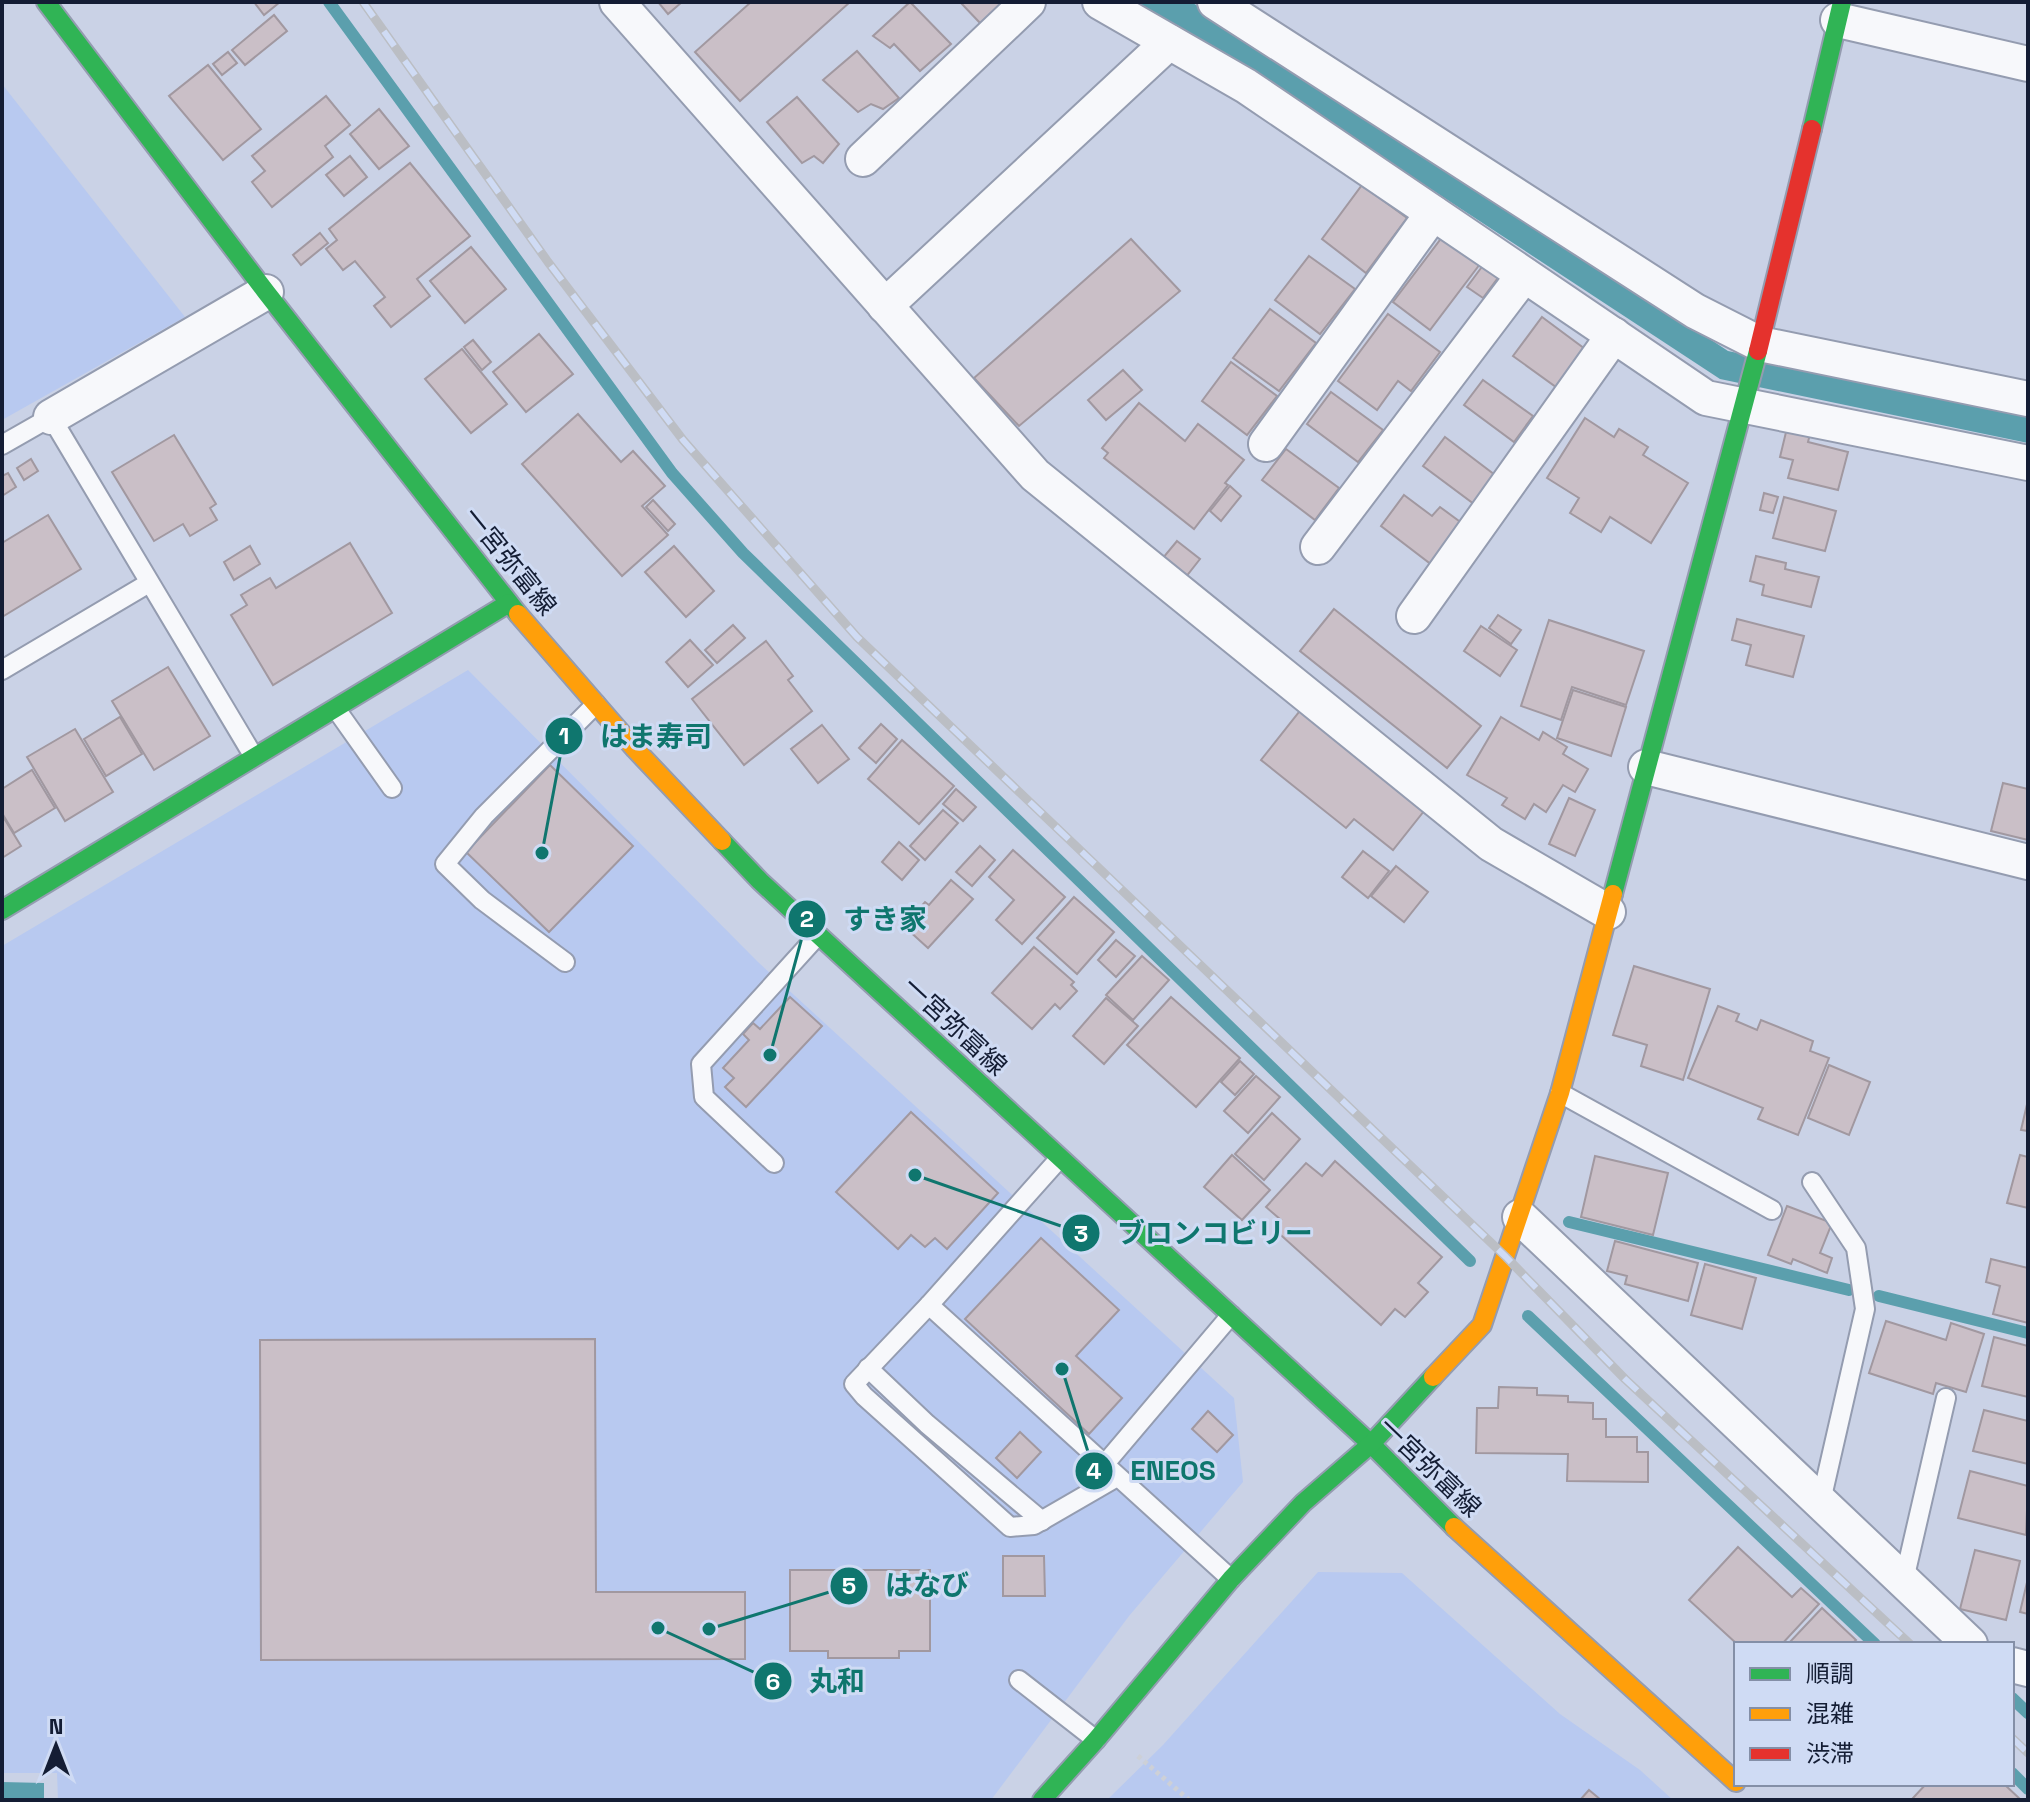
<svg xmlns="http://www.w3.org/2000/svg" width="2030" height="1802" font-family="'Space Grotesk','Noto Sans JP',sans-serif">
<rect width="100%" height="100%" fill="#cad2e6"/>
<!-- built -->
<g fill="#b8c9f0">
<path d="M2 84 185 317 2 420Z"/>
<path d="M468 670 758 962 1234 1398 1243 1482 1129 1616 991 1800H58L57 1773H4L2 946Z"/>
<path d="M1318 1572 1402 1573 1560 1714 1640 1770 1673 1800H1107L1163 1745Z"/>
</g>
<!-- water -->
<g fill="#5b9fad">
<path d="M1136 2H1191L1275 51 1728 351 2028 414V443L1720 379 1251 71Z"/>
<path d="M2 1782 44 1783V1800H2Z"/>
</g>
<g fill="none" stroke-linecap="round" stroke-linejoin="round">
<!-- stream -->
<g stroke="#5b9fad" stroke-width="12">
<path d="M329 2 672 473 743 553 1470 1261"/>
<path d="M1569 1222 1849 1290"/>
<path d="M1879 1296 2028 1333"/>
<path d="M1528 1316 1875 1644"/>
<path d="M2012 1698 2028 1713"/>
<path d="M2012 1773 2028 1789"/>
</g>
</g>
<!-- building -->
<g fill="#cabfc7" stroke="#a198a0" stroke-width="2">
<path d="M254 2H280L264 15Z"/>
<path d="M658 2H682L668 14Z"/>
<path d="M751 2H850L740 101 695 52Z"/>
<path d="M910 2 951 44 920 71 894 44 890 48 873 36Z"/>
<path d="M960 2H1006L981 24Z"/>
<path d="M274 15 287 31 245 65 232 50Z"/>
<path d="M857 51 899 98 883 109 871 104 858 112 823 80Z"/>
<path d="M228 52 237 63 222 75 213 64Z"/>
<path d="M208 65 261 129 223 160 169 96Z"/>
<path d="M326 96 350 125 325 146 333 157 272 207 252 182 265 171 252 156Z"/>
<path d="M797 97 839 144 823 163 814 156 802 163 767 122Z"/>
<path d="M379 109 409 146 379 169 350 134Z"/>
<path d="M350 156 367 177 344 196 326 175Z"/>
<path d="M410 163 470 236 417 279 430 296 391 327 374 306 385 297 355 261 343 270 326 249 337 240 329 229Z"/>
<path d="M1362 185 1407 218 1366 273 1322 239Z"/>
<path d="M320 233 328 243 301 265 293 255Z"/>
<path d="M1443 236 1480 264 1430 330 1393 302Z"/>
<path d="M1131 239 1180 291 1019 426 974 378Z"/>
<path d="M471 247 506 289 465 323 430 281Z"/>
<path d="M1309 256 1355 289 1320 334 1275 300Z"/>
<path d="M1484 264 1500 275 1483 298 1467 287Z"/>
<path d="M1270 309 1316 343 1279 391 1233 358Z"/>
<path d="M1388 314 1440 352 1411 391 1398 381 1377 410 1338 381Z"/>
<path d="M1542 317 1585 349 1556 387 1513 356Z"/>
<path d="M539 334 573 374 526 412 493 372Z"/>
<path d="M473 340 491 362 482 370 464 347Z"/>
<path d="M462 349 507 404 471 433 425 379Z"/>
<path d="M1231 362 1277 396 1247 435 1202 401Z"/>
<path d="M1123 370 1142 390 1106 420 1088 400Z"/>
<path d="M1483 380 1533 416 1514 442 1464 405Z"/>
<path d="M1331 392 1383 430 1358 462 1307 424Z"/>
<path d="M1139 403 1185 441 1198 424 1244 460 1225 483 1228 485 1194 529 1104 458 1108 453 1102 448Z"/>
<path d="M578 414 621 462 633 451 665 486 642 506 668 535 622 576 522 464Z"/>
<path d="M1585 418 1614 437 1619 429 1648 447 1643 455 1688 483 1651 543 1610 517 1601 532 1570 513 1579 498 1547 478Z"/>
<path d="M1787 428 1810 434 1808 442 1848 452 1838 490 1788 478 1793 460 1780 457Z"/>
<path d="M174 435 216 504 210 508 217 520 190 536 183 524 154 541 112 472Z"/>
<path d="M1445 437 1495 475 1474 504 1423 466Z"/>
<path d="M1286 449 1339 488 1315 520 1262 480Z"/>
<path d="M31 459 38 471 24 480 17 468Z"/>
<path d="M8 473 16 487 2 496V476Z"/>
<path d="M1230 486 1241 496 1221 521 1210 511Z"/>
<path d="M1764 493 1778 497 1773 513 1760 510Z"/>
<path d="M1404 495 1432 516 1440 507 1463 524 1432 565 1381 526Z"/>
<path d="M1784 497 1836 511 1825 551 1773 538Z"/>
<path d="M653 500 675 524 668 531 646 507Z"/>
<path d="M48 515 81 569 2 617V543Z"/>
<path d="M1177 541 1200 559 1185 578 1162 559Z"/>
<path d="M350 543 392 613 273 685 231 615 247 605 241 595 270 578 276 588Z"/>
<path d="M250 546 260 564 234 580 224 562Z"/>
<path d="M674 546 714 591 686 617 645 572Z"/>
<path d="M1756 556 1786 563 1785 569 1819 577 1811 607 1762 595 1764 585 1750 581Z"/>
<path d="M1334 609 1481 726 1447 768 1300 651Z"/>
<path d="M1498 615 1521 630 1511 644 1489 628Z"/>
<path d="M1737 619 1804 636 1793 677 1746 665 1751 645 1732 640Z"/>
<path d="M1549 620 1644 651 1626 705 1572 687 1561 720 1521 706Z"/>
<path d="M733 625 745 638 717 663 705 650Z"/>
<path d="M1481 626 1517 650 1500 676 1464 651Z"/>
<path d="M690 640 713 665 688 687 666 662Z"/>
<path d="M766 641 793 676 788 680 812 711 744 765 692 699Z"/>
<path d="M168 667 210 736 154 770 112 701Z"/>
<path d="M1573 690 1626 707 1611 756 1557 738Z"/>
<path d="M1303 707 1428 806 1393 850 1354 819 1346 828 1261 760Z"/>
<path d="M120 717 142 754 106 776 84 739Z"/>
<path d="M1501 717 1539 740 1543 732 1567 747 1563 754 1588 769 1575 792 1563 785 1546 812 1534 804 1525 819 1502 805 1507 798 1467 775Z"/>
<path d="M881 724 897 739 876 763 859 748Z"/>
<path d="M822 725 849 759 818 783 791 749Z"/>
<path d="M75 729 113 792 65 821 27 757Z"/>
<path d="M902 740 954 786 919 824 868 779Z"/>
<path d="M550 765 633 846 549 932 466 852Z"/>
<path d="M32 770 55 808 14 833 2 813V789Z"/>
<path d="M2003 783 2028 789V840L1991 831Z"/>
<path d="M956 789 976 807 963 821 943 804Z"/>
<path d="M1569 798 1595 810 1575 856 1549 844Z"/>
<path d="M943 810 958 823 925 860 910 846Z"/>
<path d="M2 815 21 846 2 858Z"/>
<path d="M899 842 919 860 902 880 882 862Z"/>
<path d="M980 846 995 860 972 886 956 872Z"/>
<path d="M1013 850 1065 897 1022 944 996 920 1014 900 989 877Z"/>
<path d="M1363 851 1389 871 1368 898 1342 877Z"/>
<path d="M1396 866 1428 892 1404 922 1371 896Z"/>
<path d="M951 880 973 899 928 948 907 929 921 914 917 911 925 902 929 905Z"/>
<path d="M1074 897 1114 932 1077 974 1037 938Z"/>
<path d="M1116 940 1135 956 1116 977 1098 960Z"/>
<path d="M1034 947 1074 982 1071 985 1077 991 1060 1009 1055 1004 1032 1029 992 993Z"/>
<path d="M1142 956 1169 980 1133 1020 1106 995Z"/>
<path d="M1634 966 1710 989 1683 1080 1641 1066 1647 1045 1613 1035Z"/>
<path d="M790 997 822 1026 746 1107 725 1087 734 1078 723 1068 749 1040 743 1034 753 1023 760 1029Z"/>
<path d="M1171 997 1240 1058 1196 1107 1127 1045Z"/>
<path d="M1106 998 1138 1026 1104 1064 1073 1036Z"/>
<path d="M1718 1006 1739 1014 1736 1021 1757 1030 1761 1020 1813 1041 1810 1051 1829 1058 1798 1135 1758 1119 1763 1108 1688 1078Z"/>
<path d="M1240 1061 1254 1074 1235 1095 1221 1082Z"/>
<path d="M1829 1065 1870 1082 1849 1135 1808 1118Z"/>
<path d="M1256 1076 1280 1097 1248 1133 1224 1111Z"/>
<path d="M2028 1100V1131L2021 1130Z"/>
<path d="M911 1112 998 1193 947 1249 935 1238 925 1247 911 1235 898 1249 836 1192Z"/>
<path d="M1272 1113 1300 1139 1264 1180 1235 1154Z"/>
<path d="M1232 1155 1270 1190 1242 1220 1204 1187Z"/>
<path d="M2020 1155 2028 1157V1208L2007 1203Z"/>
<path d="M1595 1156 1668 1173 1653 1235 1581 1217Z"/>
<path d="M1335 1161 1442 1257 1418 1283 1428 1292 1405 1317 1395 1309 1381 1325 1274 1229 1281 1220 1266 1207 1306 1163 1322 1176Z"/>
<path d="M1787 1206 1832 1223 1820 1253 1832 1258 1827 1273 1793 1259 1791 1264 1768 1255Z"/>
<path d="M1041 1238 1119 1310 1076 1356 1122 1398 1089 1434 965 1319Z"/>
<path d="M1615 1241 1698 1263 1688 1301 1625 1284 1627 1276 1607 1271Z"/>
<path d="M1991 1259 2028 1268V1323L1993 1314 2000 1286 1986 1282Z"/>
<path d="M1705 1264 1756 1278 1742 1329 1691 1315Z"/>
<path d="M1886 1321 1946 1340 1951 1323 1984 1334 1966 1392 1936 1383 1933 1394 1869 1373Z"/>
<path d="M1994 1337 2028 1346V1397L1982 1386Z"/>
<path d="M595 1339 596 1592H745V1659L261 1660 260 1340Z"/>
<path d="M1499 1387 1537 1388V1395L1568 1396V1402L1593 1403V1419H1606V1437H1637V1452H1648V1482L1567 1481 1568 1454 1476 1453 1477 1408H1498Z"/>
<path d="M1984 1410 2028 1421V1464L1973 1451Z"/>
<path d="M1208 1411 1233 1435 1217 1452 1192 1429Z"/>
<path d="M1020 1432 1041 1452 1017 1478 996 1458Z"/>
<path d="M1970 1471 2028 1486 2026 1535 1958 1518Z"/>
<path d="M1738 1547 1792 1597 1801 1588 1819 1604 1782 1644H1737L1689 1600Z"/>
<path d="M1975 1550 2020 1561 2006 1620 1960 1609Z"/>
<path d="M1003 1556H1044L1045 1596H1003Z"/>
<path d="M790 1570H930V1651H899V1658H828V1651H790Z"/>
<path d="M2028 1578V1614L2020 1612Z"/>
<path d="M1822 1608 1856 1640 1852 1644H1788Z"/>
<path d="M1926 1784H2004L2021 1800H1915L1913 1798Z"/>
<path d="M1589 1790 1601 1800H1580Z"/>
</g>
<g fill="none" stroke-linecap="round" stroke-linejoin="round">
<!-- lane casing -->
<g stroke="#949cb0" stroke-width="22">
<g id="lane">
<path d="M2 445 51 417 254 757"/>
<path d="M2 670 149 583"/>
<path d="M336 709 392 788"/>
<path d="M565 962 482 900 445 864 484 816 596 704"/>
<path d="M1560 1093 1772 1210"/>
<path d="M1059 1159 929 1305 854 1384 864 1396 1010 1527 1034 1525 1117 1477"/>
<path d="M774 1163 704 1097 701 1064 818 935"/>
<path d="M1812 1182 1856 1248 1865 1309 1821 1501"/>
<path d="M929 1305 1231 1579"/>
<path d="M868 1368 927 1424 1042 1521"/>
<path d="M1104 1465 1231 1315"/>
<path d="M1904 1580 1946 1398"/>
<path d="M1019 1680 1096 1740"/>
</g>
</g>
<!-- street casing -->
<g stroke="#949cb0" stroke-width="38">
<g id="street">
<path d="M617 2 1035 475 1491 844 1608 912"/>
<path d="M1100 2 1246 86 1706 398 2028 463"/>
<path d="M1215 2 1695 311 1760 344 2028 399"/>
<path d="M1838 20 2028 64"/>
<path d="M863 159 1028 2"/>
<path d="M885 306 1169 42"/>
<path d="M51 417 266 292"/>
<path d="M1266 444 1433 213"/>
<path d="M1318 547 1524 275"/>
<path d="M1414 616 1614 335"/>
<path d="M1646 767 2028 862"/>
<path d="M1520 1217 1970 1644"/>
<path d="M2012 1665 2028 1669"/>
</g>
</g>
<!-- fast casing -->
<g stroke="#949cb0" stroke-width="22">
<g id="fast">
<path d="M46 2 266 292 518 614"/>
<path d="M1812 129 1842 2"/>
<path d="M722 841 760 881 1371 1444 1454 1527"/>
<path d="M1613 894 1758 351"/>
<path d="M2 910 509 603"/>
<path d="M1042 1800 1096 1740 1231 1579 1303 1503 1371 1444 1433 1377"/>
</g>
</g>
<!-- slow casing -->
<g stroke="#949cb0" stroke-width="22">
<g id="slow">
<path d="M518 614 635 749 722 841"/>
<path d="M1433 1377 1482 1325 1560 1093 1613 894"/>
<path d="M1454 1527 1736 1782"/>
</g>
</g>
<!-- jam casing -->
<g stroke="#949cb0" stroke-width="22">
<path id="jam" d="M1758 351 1812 129"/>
</g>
<!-- path -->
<path stroke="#cdd0d7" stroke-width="5" stroke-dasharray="4 4" stroke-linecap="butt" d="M1138 1756 1189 1800"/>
<!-- lane -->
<use href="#lane" stroke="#f7f8fb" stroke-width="18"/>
<!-- street -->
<use href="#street" stroke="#f7f8fb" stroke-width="34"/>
<!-- fast -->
<use href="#fast" stroke="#30b455" stroke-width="18"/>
<!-- slow -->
<use href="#slow" stroke="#ff9f0a" stroke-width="18"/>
<!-- jam -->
<use href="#jam" stroke="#e5322d" stroke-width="18"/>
<!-- rail casing -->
<g stroke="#bbbec4" stroke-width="9">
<g id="rail">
<path d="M363 2 548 262 683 440 857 637 1506 1257 1625 1379 1910 1644"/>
<path d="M2012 1738 2028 1753"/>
</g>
</g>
<!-- rail -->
<use href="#rail" stroke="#cfdbf4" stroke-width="6" stroke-dasharray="18" stroke-linecap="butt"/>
</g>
<g text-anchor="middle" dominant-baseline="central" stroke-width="6" stroke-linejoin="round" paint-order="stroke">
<!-- street labels -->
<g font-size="26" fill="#141d34" stroke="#cfdbf4">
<text transform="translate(510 561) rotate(51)">一宮弥富線</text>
<text transform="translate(955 1026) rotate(43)">一宮弥富線</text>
<text transform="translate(1430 1467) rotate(44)">一宮弥富線</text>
</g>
</g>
<!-- callouts -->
<path fill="none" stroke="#0f766e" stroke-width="3" d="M542 853L564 736M770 1055L807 919M915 1175L1081 1233M1062 1369L1094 1471M709 1629L849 1586M658 1628L773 1681"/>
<g fill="#0f766e" stroke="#cfdbf4" stroke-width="3">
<circle cx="542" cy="853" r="8"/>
<circle cx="770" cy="1055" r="8"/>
<circle cx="915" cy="1175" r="8"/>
<circle cx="1062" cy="1369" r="8"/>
<circle cx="709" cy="1629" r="8"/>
<circle cx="658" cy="1628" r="8"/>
<circle cx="564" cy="736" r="20"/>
<circle cx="807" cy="919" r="20"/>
<circle cx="1081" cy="1233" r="20"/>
<circle cx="1094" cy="1471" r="20"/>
<circle cx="849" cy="1586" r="20"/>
<circle cx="773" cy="1681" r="20"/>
</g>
<g font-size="24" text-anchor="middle" font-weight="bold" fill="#fff">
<text x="564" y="744">1</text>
<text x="807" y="927">2</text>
<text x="1081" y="1242">3</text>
<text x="1094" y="1479">4</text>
<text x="849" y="1594">5</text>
<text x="773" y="1690">6</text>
</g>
<g font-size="28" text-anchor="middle" font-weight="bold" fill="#0f766e" stroke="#cfdbf4" stroke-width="6" stroke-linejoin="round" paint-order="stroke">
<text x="656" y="746">はま寿司</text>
<text x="885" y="929">すき家</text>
<text x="1215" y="1243">ブロンコビリー</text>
<text x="1173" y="1480">ENEOS</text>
<text x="927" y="1595">はなび</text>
<text x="837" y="1691">丸和</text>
</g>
<!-- border -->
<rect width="2030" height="1802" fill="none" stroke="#141d34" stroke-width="8"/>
<!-- legend -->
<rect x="1734" y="1642" width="280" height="144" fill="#cfdbf4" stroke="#848fa7" stroke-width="2"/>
<rect x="1750" y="1668" width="40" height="12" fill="#30b455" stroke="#848fa7" stroke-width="2"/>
<text x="1806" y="1682" font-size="24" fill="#141d34">順調</text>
<rect x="1750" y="1708" width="40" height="12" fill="#ff9f0a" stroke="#848fa7" stroke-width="2"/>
<text x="1806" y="1722" font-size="24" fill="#141d34">混雑</text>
<rect x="1750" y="1748" width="40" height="12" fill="#e5322d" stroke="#848fa7" stroke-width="2"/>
<text x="1806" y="1762" font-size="24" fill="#141d34">渋滞</text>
<!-- north arrow -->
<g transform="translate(56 1746)" stroke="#cfdbf4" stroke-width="6" paint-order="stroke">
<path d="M0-6L14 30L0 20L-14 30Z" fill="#141d34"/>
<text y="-12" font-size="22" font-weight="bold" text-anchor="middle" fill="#141d34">N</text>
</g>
</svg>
